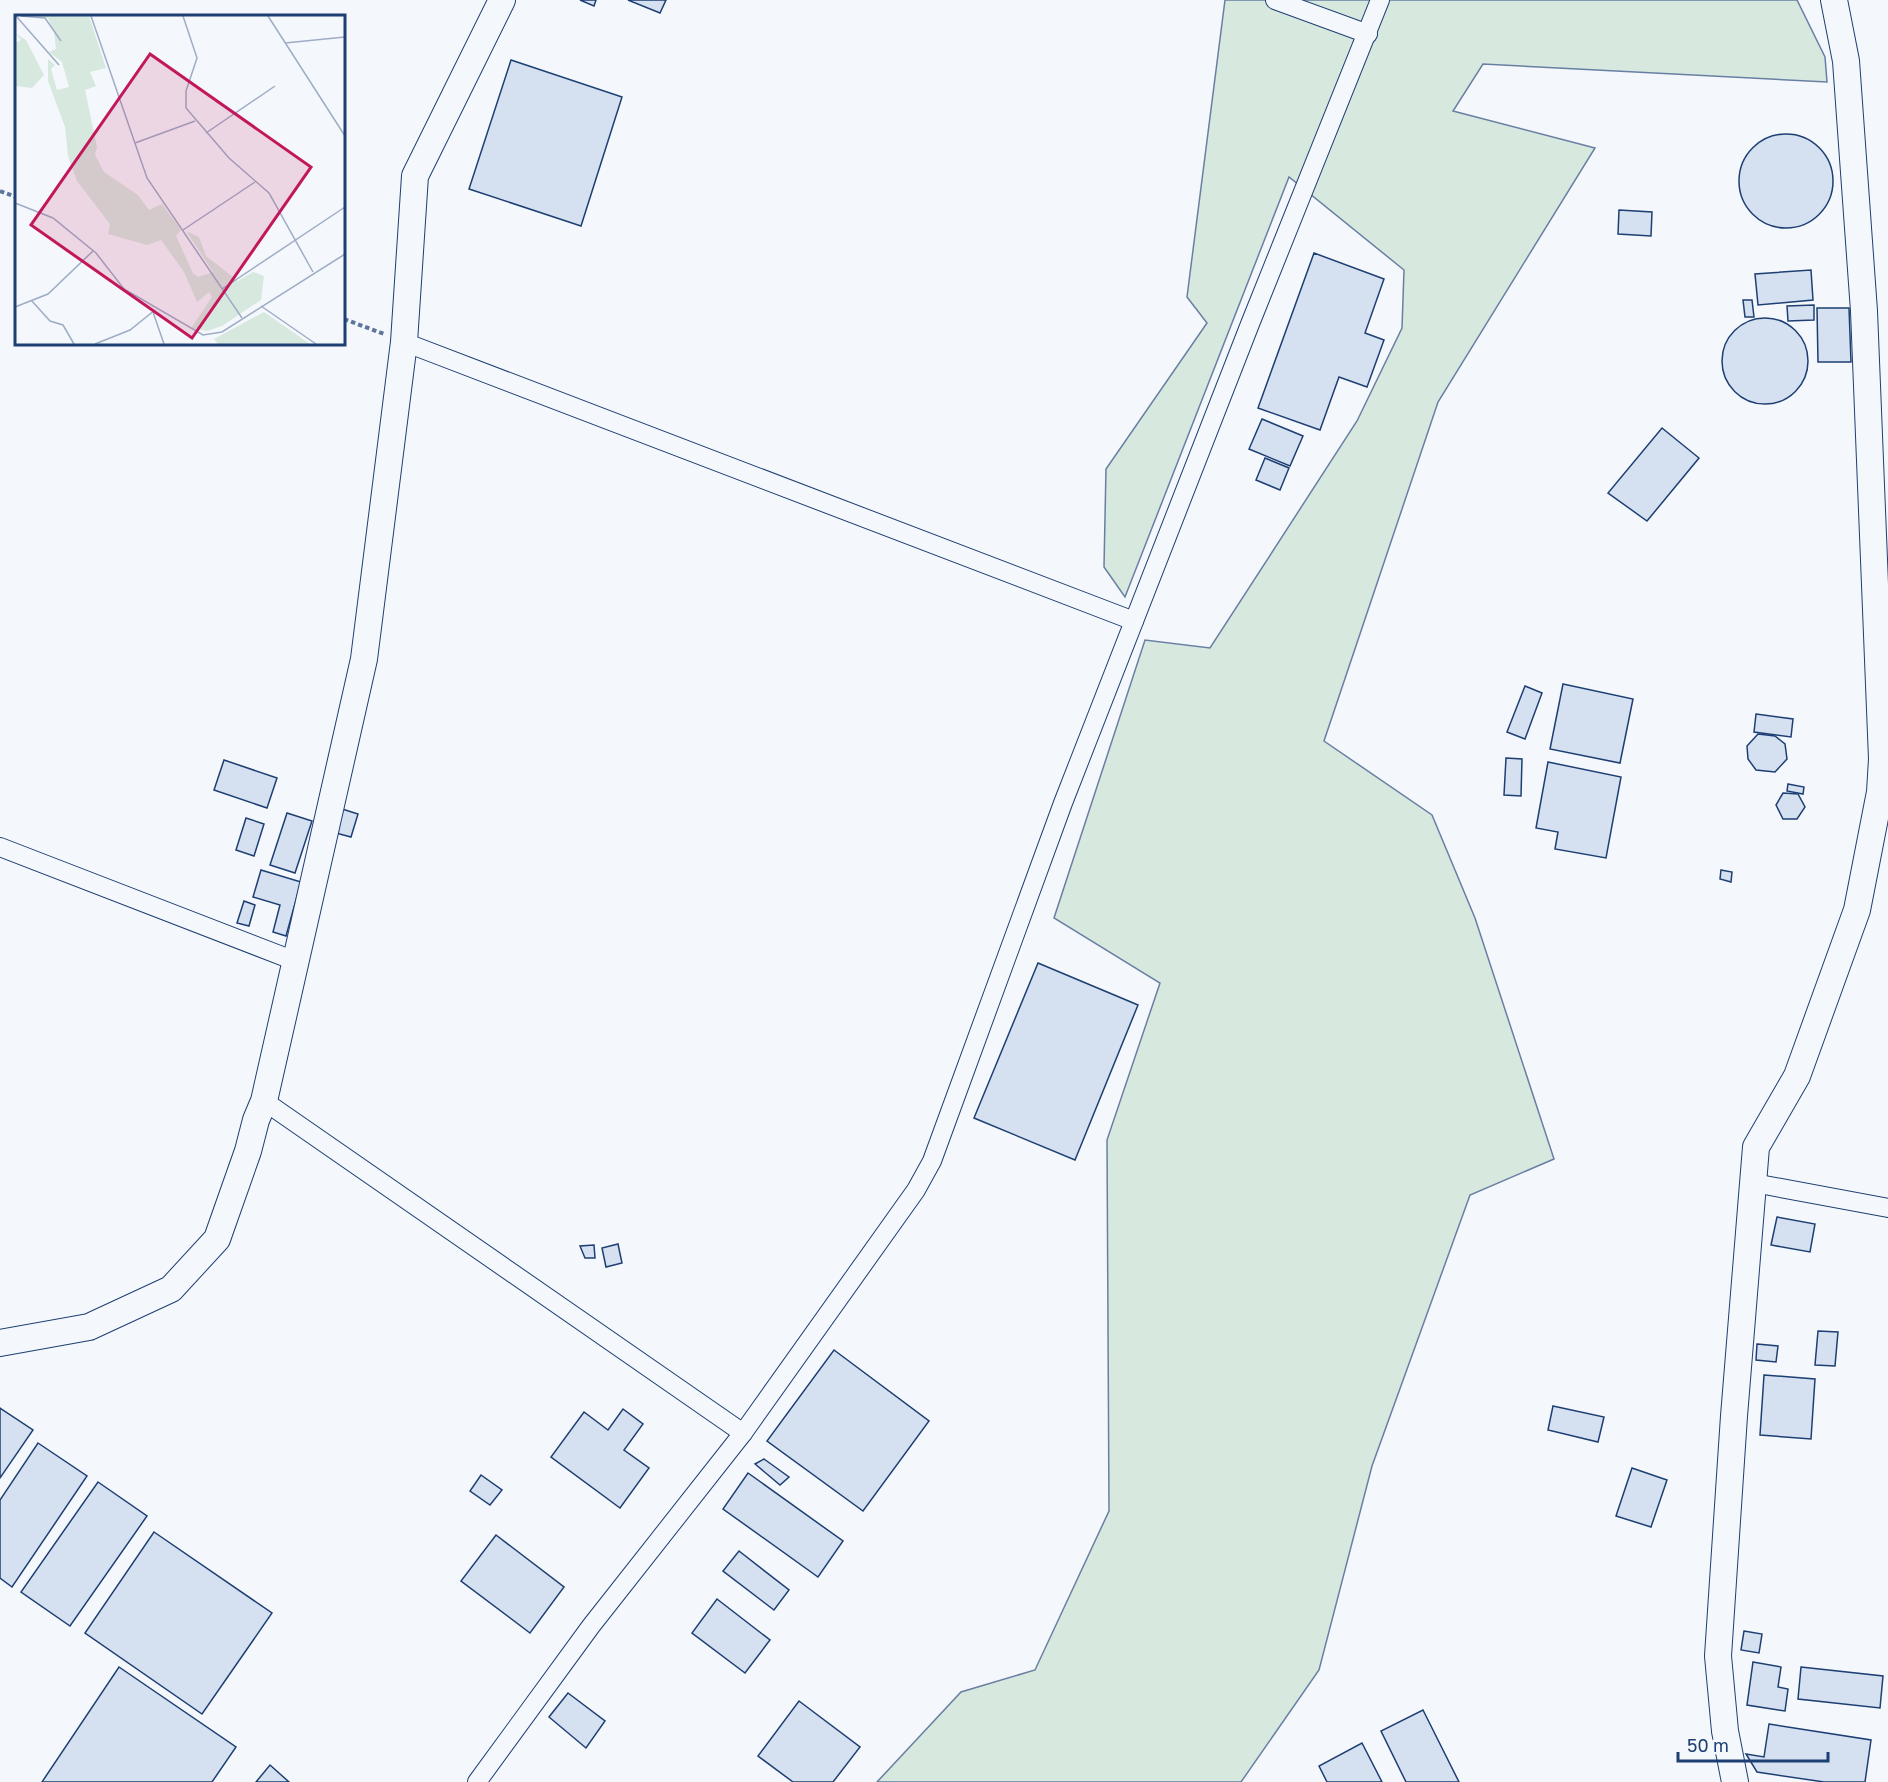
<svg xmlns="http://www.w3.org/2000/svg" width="1888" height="1782" font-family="'Golos Text',sans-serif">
<rect width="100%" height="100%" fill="#f4f7fb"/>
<!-- green -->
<path fill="#d7e8df" stroke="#687fa3" stroke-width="1.5" d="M1225 0H1797L1825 57 1827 82 1483 64 1453 111 1595 148 1438 402 1324 741 1432 815 1475 918 1554 1159 1470 1195 1372 1466 1319 1670 1241 1782H877L961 1692 1035 1670 1109 1511 1107 1140 1160 983 1054 918 1145 640 1210 648 1357 421 1402 328 1404 270 1289 177 1125 597 1104 567 1106 469 1207 323 1187 297Z"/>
<!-- building -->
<g fill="#d5e0f0" stroke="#1d3f73" stroke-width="1.5">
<path d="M580 0H596L594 6Z"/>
<path d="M628 0H666L660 13Z"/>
<path d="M511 60 622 97 581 226 469 189Z"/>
<circle cx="1786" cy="181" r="47"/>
<path d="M1619 210 1652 212 1651 236 1618 234Z"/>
<path d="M1314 253 1384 279 1365 333 1384 340 1367 387 1339 377 1320 430 1258 408Z"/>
<path d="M1811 270 1813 300 1758 305 1755 274Z"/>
<path d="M1743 300H1752L1754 317H1745Z"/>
<path d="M1814 305V320L1788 321 1787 306Z"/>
<path d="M1817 308H1849L1851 362H1818Z"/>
<circle cx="1765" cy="361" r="43"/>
<path d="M1262 419 1303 436 1290 466 1249 449Z"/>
<path d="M1662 428 1699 458 1647 521 1608 493Z"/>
<path d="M1265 458 1289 468 1280 490 1256 480Z"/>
<path d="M1563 684 1633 699 1620 763 1550 749Z"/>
<path d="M1525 686 1542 693 1525 739 1507 732Z"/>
<path d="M1756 714 1793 719 1791 737 1754 732Z"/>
<path d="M1758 734 1775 736 1785 744 1787 759 1775 772 1756 770 1748 759 1747 746Z"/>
<path d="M1506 758 1522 759 1521 796 1504 795Z"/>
<path d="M224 760 277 778 267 808 214 790Z"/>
<path d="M1548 762 1621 777 1606 858 1555 849 1558 832 1536 828Z"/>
<path d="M1788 784 1804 787 1803 794 1787 791Z"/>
<path d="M1783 793 1798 794 1805 807 1797 819H1783L1776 805Z"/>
<path d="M339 808 358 814 351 837 332 832Z"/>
<path d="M287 813 312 821 295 873 270 865Z"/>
<path d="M246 818 264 824 254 856 236 850Z"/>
<path d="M261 870 301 882 286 936 273 932 280 905 253 897Z"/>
<path d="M1721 870 1732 872 1731 882 1720 879Z"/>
<path d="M244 901 255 905 249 926 237 923Z"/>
<path d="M1038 963 1138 1005 1075 1160 974 1118Z"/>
<path d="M1777 1217 1815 1224 1810 1252 1771 1245Z"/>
<path d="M618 1244 622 1263 606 1267 602 1248Z"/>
<path d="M594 1245 595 1258H585L580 1246Z"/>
<path d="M1818 1331 1838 1332 1835 1366 1815 1365Z"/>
<path d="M1757 1344 1778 1346 1776 1362 1756 1360Z"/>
<path d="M834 1350 929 1421 863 1511 767 1441Z"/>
<path d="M1764 1375 1815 1379 1811 1439 1760 1435Z"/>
<path d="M1553 1406 1604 1417 1598 1442 1548 1430Z"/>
<path d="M0 1408 33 1430 0 1478Z"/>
<path d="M623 1409 643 1424 624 1450 649 1468 620 1508 551 1457 584 1412 608 1430Z"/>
<path d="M38 1443 87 1476 12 1587 0 1578V1500Z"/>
<path d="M764 1459 789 1477 780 1485 755 1464Z"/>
<path d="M1632 1468 1667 1480 1651 1527 1616 1516Z"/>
<path d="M748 1473 843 1541 818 1577 723 1509Z"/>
<path d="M481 1475 502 1490 490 1505 470 1491Z"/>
<path d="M98 1482 147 1516 70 1626 21 1592Z"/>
<path d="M154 1532 272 1613 202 1714 85 1633Z"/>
<path d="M496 1535 564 1587 530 1633 461 1581Z"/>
<path d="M739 1551 789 1590 774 1610 723 1571Z"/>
<path d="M717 1599 770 1640 745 1673 692 1633Z"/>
<path d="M1744 1631 1762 1634 1759 1653 1741 1650Z"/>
<path d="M1753 1662 1781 1667 1778 1687 1788 1689 1785 1711 1747 1705Z"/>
<path d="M119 1667 236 1747 212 1782H42Z"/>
<path d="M1801 1667 1883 1676 1880 1708 1798 1699Z"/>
<path d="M568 1693 605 1721 586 1748 549 1717Z"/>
<path d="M799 1701 860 1747 833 1782H793L758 1756Z"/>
<path d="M1423 1710 1459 1782H1406L1381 1731Z"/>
<path d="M1769 1724 1871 1740 1865 1782H1824L1757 1772 1746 1754 1764 1757Z"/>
<path d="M1362 1743 1382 1782H1327L1319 1766Z"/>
<path d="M270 1765 289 1782H256Z"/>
</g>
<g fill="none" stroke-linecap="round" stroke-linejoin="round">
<!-- street casing -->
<g stroke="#1d3f73" stroke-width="20">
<g id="street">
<path d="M1275 0 1368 34"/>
<path d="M404 342 1134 621"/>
<path d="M0 847 295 961"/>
<path d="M264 1101 743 1433"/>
<path d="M1754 1183 1888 1208"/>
<path d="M477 1782 591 1626 743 1433 916 1190 932 1161 1063 803 1250 324 1380 0"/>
</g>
</g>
<!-- secondary casing -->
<g stroke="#1d3f73" stroke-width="28">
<g id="secondary">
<path d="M0 1343 89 1327 171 1289 217 1239 248 1151 256 1120 264 1101 364 659 404 342 415 176 502 0"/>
<path d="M1735 1782 1725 1731 1718 1656 1734 1416 1756 1147 1797 1076 1857 910 1880 792 1882 759 1864 311 1846 61 1834 0"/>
</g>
</g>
<!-- path -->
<g stroke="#5e769c" stroke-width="4" stroke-dasharray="4.5 3" stroke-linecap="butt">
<path d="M0 191 16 197"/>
<path d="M344 319 384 334"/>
</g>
<!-- street -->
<use href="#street" stroke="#f4f7fb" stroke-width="18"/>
<!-- secondary -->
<use href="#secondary" stroke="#f4f7fb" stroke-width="26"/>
</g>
<!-- overview -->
<g transform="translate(15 15)">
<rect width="330" height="330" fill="#f4f7fb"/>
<path d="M19 1H74L91 53 75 57 81 71 70 75 82 132 80 140 89 157 123 180 134 195 147 189 166 215 161 221 178 258 183 262 198 257 171 216 184 222 191 241 223 266 238 257 249 261 246 285 207 311 192 316 176 313 197 282 194 277 182 287 169 257 146 225 132 230 93 219 95 209 62 166 53 141 50 112 33 66V44L40 50 36 54 42 75 54 72 47 47 34 37 41 34 39 17 33 3ZM0 18 11 25 29 60 17 73 0 71V28L6 25ZM249 297 295 329H203L199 324Z" fill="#d7e8df"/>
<path fill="none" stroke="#9eadc5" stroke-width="1.5" d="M1 1 44 50M6 1 30 3 46 26M76 1 132 163 227 303M168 1 182 43 171 76V93L214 143 254 178 298 257M253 1 330 121M270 28 330 22M191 118 260 71M120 128 180 106M0 188 38 203 81 238 109 274 188 320 207 317 330 239M168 215 240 167M207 274 330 192M16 285 35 306 48 310 59 329M246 291 301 329M0 292 33 279 78 236M138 297 149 329M80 329 115 315 140 295"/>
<path fill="#c2185b" fill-opacity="0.15" stroke="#c2185b" stroke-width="3" d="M135 39 296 152 177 323 16 210Z"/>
<rect width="330" height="330" fill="none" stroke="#1d3f73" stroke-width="3"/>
</g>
<!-- scale -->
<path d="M1678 1752v9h150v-9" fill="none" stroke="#1d3f73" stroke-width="3"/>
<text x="1687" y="1752" font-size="18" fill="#1d3f73" stroke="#f4f7fb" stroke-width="4.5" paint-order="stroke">50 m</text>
</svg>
